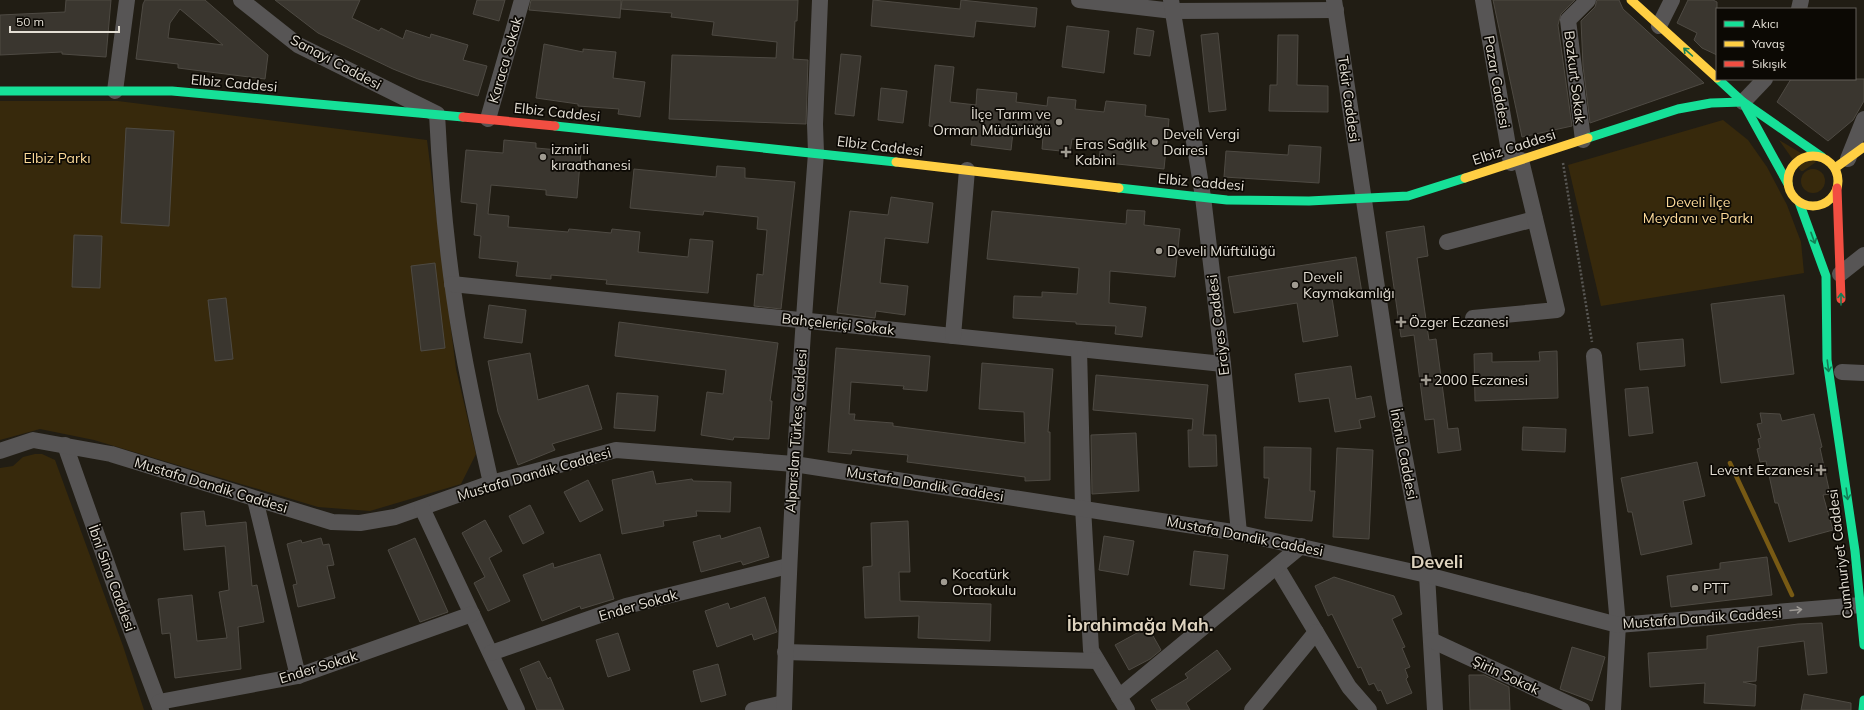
<svg xmlns="http://www.w3.org/2000/svg" width="1864" height="710" font-family="Mulish,sans-serif">
<rect width="100%" height="100%" fill="#211d14"/>
<!-- green -->
<g fill="#37290c">
<path d="M0 101H118L427 140 456 369 476 454 461 484 370 511 318 507 94 440 40 429 0 440Z"/>
<path d="M1723 120 1748 140 1767 167 1787 205 1801 242 1804 273 1601 306 1568 165Z"/>
<path d="M1779 140 1816 162 1803 171H1801Z"/>
<circle cx="1813" cy="181" r="12"/>
<path d="M35 454H42L55 460 123 646 144 710H0V468L13 466 23 457Z"/>
</g>
<g fill="none" stroke-linecap="round" stroke-linejoin="round">
<!-- stream -->
<path stroke="#785a14" stroke-width="4.5" d="M1730 463 1792 595"/>
</g>
<!-- building -->
<g fill="#3a362f" stroke="#4e4a43" fill-rule="evenodd">
<path d="M66 0H111L106 57 62 54V52L0 55V15L65 12Z"/>
<path d="M145 0H205L268 55 265 79 178 68V64L136 59 143 4ZM180 9 223 45 168 38 170 23Z"/>
<path d="M275 0H360L352 18 379 31 381 28 403 39 406 30 430 38 431 34 468 45 463 60 487 66 478 96 418 79 393 69 318 33Z"/>
<path d="M477 0H505L499 21 473 14Z"/>
<path d="M531 0H621L620 18 529 10Z"/>
<path d="M622 0H798L797 21H795L793 59 808 60 806 124 669 119 672 55 776 58 777 42 712 35 714 22 671 17 672 13 621 9Z"/>
<path d="M873 0 960 9 961 0 1037 8 1035 27 976 21 974 37 871 26Z"/>
<path d="M1493 0H1575L1561 14 1558 25 1572 126 1522 137Z"/>
<path d="M1597 0H1619L1623 9 1704 83 1590 123 1583 66 1581 21 1595 7Z"/>
<path d="M1688 0H1713L1717 2V55L1702 48 1694 40 1697 33 1677 23Z"/>
<path d="M1067 26 1109 31 1104 73 1062 67Z"/>
<path d="M1137 28 1154 31 1150 56 1134 54Z"/>
<path d="M1218 33 1226 110 1209 112 1201 35Z"/>
<path d="M1278 35H1298L1297 85 1328 86V112L1269 111 1270 85H1277Z"/>
<path d="M544 44 583 52V49L616 52 613 78 645 82 640 117 618 114 619 109 578 106V104L536 98Z"/>
<path d="M841 54 861 56 854 116 835 114Z"/>
<path d="M935 65 954 67 950 102 976 105 977 89 1017 93 1016 102 1047 106 1048 97 1076 100 1075 109 1104 112 1106 101 1146 105 1145 116 1169 119 1164 169 1099 162 1101 142 1072 139 1070 152 1042 149 1043 136 1013 132 1011 150 971 145 973 131 929 126Z"/>
<path d="M1791 79H1864V101L1853 120 1828 141 1777 102Z"/>
<path d="M881 88 907 91 903 123 878 120Z"/>
<path d="M126 128 174 131 169 226 121 223Z"/>
<path d="M504 140 536 143V148L581 152 577 198 546 195V190L491 185 488 214 509 216 508 227 568 232 569 229 611 233 612 229 640 232 638 252 688 257 690 239 713 241 708 293 606 284 607 280 551 275V279L516 276 518 262 479 258 481 236 474 235 477 204 461 202 466 150 503 153Z"/>
<path d="M1289 145 1321 147 1319 183 1224 177 1226 151 1288 155Z"/>
<path d="M717 166 745 168V178L795 182 781 309 754 306 757 274 763 275 767 230 757 229 758 217 704 211 703 215 630 208 634 169 716 177Z"/>
<path d="M891 197 933 203 928 243 885 238 880 283 908 286 905 315 876 311 875 318 837 313 850 211 888 215Z"/>
<path d="M1127 210 1145 211 1144 225 1180 229 1175 277 1110 271 1109 303 1146 307 1142 337 1115 334 1116 326 1076 324V322L1013 318 1014 296 1042 297V292L1077 294 1079 268 987 259 992 211 1126 224Z"/>
<path d="M1424 226 1428 256 1417 258 1429 340 1436 339 1448 429 1458 428 1461 450 1438 453 1434 419 1425 420 1414 335 1401 337 1386 232Z"/>
<path d="M74 235 102 236 100 288 72 287Z"/>
<path d="M1356 257 1362 293 1332 298 1338 336 1303 342 1297 303 1234 313 1228 277Z"/>
<path d="M435 263 445 348 421 351 411 266Z"/>
<path d="M1784 295 1794 374 1721 383 1711 304Z"/>
<path d="M226 298 233 359 215 361 208 300Z"/>
<path d="M489 305 526 310 522 343 484 338Z"/>
<path d="M619 322 778 343 770 401H772L769 439 734 437 733 440 701 435 707 392 723 394 726 370 615 356Z"/>
<path d="M1683 339 1685 366 1640 370 1637 343Z"/>
<path d="M836 348 930 356 927 391 903 389 904 386 851 382 849 414H855L854 420 893 423V426L1025 443 1024 412 979 409 982 363 1053 369 1048 432H1050V480L1025 481V477L907 462 908 455 852 450 851 454 828 452Z"/>
<path d="M1557 351 1558 398 1475 401 1474 354 1492 353V362L1540 361 1539 352Z"/>
<path d="M530 353 538 400 588 385 602 429 552 444 555 450 518 465 498 412 488 361Z"/>
<path d="M1351 366 1356 399 1371 396 1375 417 1359 420 1361 428 1335 432 1329 398 1299 402 1295 374Z"/>
<path d="M1096 375 1208 385 1203 435H1216L1217 466 1189 467 1188 430H1192L1193 419 1093 410Z"/>
<path d="M1648 387 1653 433 1629 436 1625 389Z"/>
<path d="M617 393 658 396 655 431 614 428Z"/>
<path d="M1760 413 1780 414 1782 421 1814 414 1822 447 1820 448 1830 494 1823 495 1833 530 1789 542 1778 503H1775L1766 461 1760 462 1757 449 1760 448 1758 439 1761 438 1757 424 1762 423Z"/>
<path d="M1523 427 1566 429 1565 452 1522 450Z"/>
<path d="M1136 433 1139 491 1092 494 1091 435Z"/>
<path d="M1264 447 1311 448 1310 491H1315L1312 521 1265 518 1269 478H1264Z"/>
<path d="M1337 448 1373 450 1369 539 1333 537Z"/>
<path d="M1697 462 1705 496 1683 501 1692 544 1641 555 1632 512H1628L1621 478Z"/>
<path d="M653 471 656 484 692 479 693 481 731 482 730 512 696 511 697 516 663 521 664 526 622 534 612 480Z"/>
<path d="M588 480 603 510 580 522 564 492Z"/>
<path d="M530 505 544 533 523 544 509 516Z"/>
<path d="M204 511 206 526 246 522 252 586 257 585 264 622 238 627 241 669 175 678 170 633 162 634 158 599 192 595 197 641 227 638 219 592 229 590 225 546 184 550 181 513Z"/>
<path d="M485 520 502 551 489 558 510 601 488 611 474 583 485 577 462 533Z"/>
<path d="M908 521 910 572H899L900 601 991 604 990 641 918 638 919 616 865 618 863 567 872 566 871 523Z"/>
<path d="M760 527 769 557 743 565 741 561 701 572 693 542 720 535 721 539Z"/>
<path d="M1104 536 1134 541 1128 575 1099 570Z"/>
<path d="M321 538 323 545 329 544 334 565 327 566 335 598 298 607 293 585 297 584 287 544 301 540 302 543Z"/>
<path d="M415 538 448 612 420 622 388 550Z"/>
<path d="M1194 551 1228 555 1224 589 1190 585Z"/>
<path d="M600 554 614 599 581 609 580 606 542 621 523 575 553 563 554 568Z"/>
<path d="M1767 557 1772 595 1671 607 1667 576 1720 569V563Z"/>
<path d="M1334 577 1394 596 1402 614 1392 619 1405 647 1402 648 1410 667 1405 669 1408 677 1406 679 1412 693 1387 704 1381 690 1378 691 1374 683 1369 685 1361 667 1358 668 1332 614 1328 616 1315 586Z"/>
<path d="M765 597 777 632 754 640 752 634 717 647 705 611 728 603 730 609Z"/>
<path d="M1822 623 1827 673 1808 675 1804 641 1758 647 1756 681 1743 682 1756 685 1755 706 1704 703 1705 683 1650 687 1648 653 1707 649V636L1798 624Z"/>
<path d="M1148 627 1161 650 1150 659 1129 670 1115 645Z"/>
<path d="M618 633 630 670 608 677 596 640Z"/>
<path d="M1572 647 1605 657 1592 701 1560 689Z"/>
<path d="M1217 650 1231 669 1186 703 1190 710H1157L1151 700 1188 678 1185 674Z"/>
<path d="M539 661 548 679 550 677 564 710H537L520 669Z"/>
<path d="M718 664 726 695 701 702 693 671Z"/>
<path d="M1469 675H1484L1509 687 1510 710H1470Z"/>
<path d="M1804 694 1851 703V710H1801Z"/>
</g>
<g fill="none" stroke-linecap="round" stroke-linejoin="round">
<!-- path -->
<path stroke="#595855" stroke-width="2.5" stroke-dasharray="2 2" stroke-linecap="butt" d="M1563 163 1592 342"/>
<!-- street -->
<g stroke="#575555" stroke-width="16">
<path d="M241 0 298 45 437 114C440 175 445 235 454 296 463 359 477 421 491 483"/>
<path d="M1079 0 1173 11 1336 10"/>
<path d="M1171 0 1203 197 1223 364 1239 533"/>
<path d="M1334 0 1394 401 1427 575 1435 710"/>
<path d="M1483 0 1511 163"/>
<path d="M1799 9 1801 0"/>
<path d="M1659 26 1672 0"/>
<path d="M115 91 127 0"/>
<path d="M1743 102 1765 79"/>
<path d="M488 119 522 0"/>
<path d="M1583 140 1568 20 1588 0"/>
<path d="M1848 159 1864 119"/>
<path d="M1447 242 1535 219"/>
<path d="M1840 274 1864 255"/>
<path d="M452 284 1223 364"/>
<path d="M1473 318 1557 310 1521 160"/>
<path d="M953 336 967 170"/>
<path d="M1079 349 1083 507 1091 650 1127 710"/>
<path d="M1594 356 1618 625 1613 710"/>
<path d="M1842 372 1864 373"/>
<path d="M65 445 123 609 161 710"/>
<path d="M0 451 33 440 111 454 332 522 360 523 395 517 491 483 616 450 794 464 1239 533 1427 575 1618 625 1861 605"/>
<path d="M255 499 298 676"/>
<path d="M422 508 517 710"/>
<path d="M1277 567 1349 687 1369 710"/>
<path d="M1431 640 1582 710"/>
<path d="M785 652 1097 661"/>
<path d="M491 653 626 606 788 566"/>
<path d="M1119 697 1301 546"/>
<path d="M159 702 298 676 472 614"/>
<path d="M753 710 784 703"/>
<path d="M784 710C789 523 802 339 816 153L815 124 820 0"/>
<path d="M1252 710 1316 632"/>
</g>
<!-- fast -->
<g stroke="#16e098" stroke-width="9">
<path d="M1718 79 1743 102 1822 157"/>
<path d="M0 91H172L463 117"/>
<path d="M1745 106 1788 184"/>
<path d="M555 126 896 162"/>
<path d="M1588 138 1678 109 1711 103 1743 102"/>
<path d="M1119 188 1227 200 1309 201 1408 196 1465 178"/>
<path d="M1799 202 1826 276 1827 360 1855 551 1864 645"/>
<path d="M1863 710 1864 700"/>
</g>
<!-- slow -->
<g stroke="#ffcf43" stroke-width="9">
<path d="M1631 0 1717 78"/>
<circle cx="1813" cy="181" r="25"/>
<path d="M896 162 1119 188"/>
<path d="M1835 168 1864 147"/>
<path d="M1465 178 1588 138"/>
</g>
<!-- jam -->
<g stroke="#f24e42" stroke-width="9">
<path d="M463 117 555 126"/>
<path d="M1837 188 1841 299"/>
</g>
</g>
<!-- one-way arrows -->
<defs><path id="oneway-shaft" d="M-6 0H5M1.5-3L5.5 0L1.5 3" fill="none" stroke-width="1.6" stroke-linecap="round" stroke-linejoin="round"/></defs>
<g stroke="#127f55">
<use href="#oneway-shaft" transform="translate(1688 52) rotate(-138)"/>
<use href="#oneway-shaft" transform="translate(1813 238) rotate(70)"/>
<use href="#oneway-shaft" transform="translate(1841 299) rotate(-90)"/>
<use href="#oneway-shaft" transform="translate(1828 366) rotate(83)"/>
<use href="#oneway-shaft" transform="translate(1847 494) rotate(82)"/>
</g>
<use stroke="#9e9a95" href="#oneway-shaft" transform="translate(1796 610) rotate(-5)"/>
<!-- markers -->
<g fill="#a09b91" stroke="#0c0904" stroke-width="1.5">
<circle cx="1059" cy="122" r="4"/>
<circle cx="1155" cy="142" r="4"/>
<path d="M1064 146h4v4h4v4h-4v4h-4v-4h-4v-4h4z"/>
<circle cx="543" cy="157" r="4"/>
<circle cx="1159" cy="251" r="4"/>
<circle cx="1295" cy="285" r="4"/>
<path d="M1399 316h4v4h4v4h-4v4h-4v-4h-4v-4h4z"/>
<path d="M1424 374h4v4h4v4h-4v4h-4v-4h-4v-4h4z"/>
<path d="M1819 464h4v4h4v4h-4v4h-4v-4h-4v-4h4z"/>
<circle cx="944" cy="582" r="4"/>
<circle cx="1695" cy="588" r="4"/>
</g>
<g text-anchor="middle" dominant-baseline="central" stroke-width="3.5" stroke-linejoin="round" paint-order="stroke">
<!-- street labels -->
<g font-size="14" fill="#e4dfd5" stroke="#0c0904">
<text transform="translate(505 60) rotate(-74)">Karaca Sokak</text>
<text transform="translate(336 62) rotate(28)">Sanayi Caddesi</text>
<text transform="translate(1575 77) rotate(83)">Bozkurt Sokak</text>
<text transform="translate(1497 82) rotate(80)">Pazar Caddesi</text>
<text transform="translate(234 83) rotate(5)">Elbiz Caddesi</text>
<text transform="translate(1349 99) rotate(82)">Tekir Caddesi</text>
<text transform="translate(557 112) rotate(6)">Elbiz Caddesi</text>
<text transform="translate(880 146) rotate(7)">Elbiz Caddesi</text>
<text transform="translate(1514 147) rotate(-18)">Elbiz Caddesi</text>
<text transform="translate(1201 182) rotate(5)">Elbiz Caddesi</text>
<text transform="translate(838 324) rotate(6)">Bahçeleriçi Sokak</text>
<text transform="translate(1218 325) rotate(-97)">Erciyes Caddesi</text>
<text transform="translate(796 431) rotate(-86)">Alparslan Türkeş Caddesi</text>
<text transform="translate(1404 454) rotate(79)">İnönü Caddesi</text>
<text transform="translate(534 474) rotate(-16)">Mustafa Dandik Caddesi</text>
<text transform="translate(925 484) rotate(9)">Mustafa Dandik Caddesi</text>
<text transform="translate(211 485) rotate(17)">Mustafa Dandik Caddesi</text>
<text transform="translate(1245 536) rotate(11)">Mustafa Dandik Caddesi</text>
<text transform="translate(1840 554) rotate(-97)">Cumhuriyet Caddesi</text>
<text transform="translate(112 578) rotate(70)">İbni Sina Caddesi</text>
<text transform="translate(638 605) rotate(-16)">Ender Sokak</text>
<text transform="translate(1702 618) rotate(-4)">Mustafa Dandik Caddesi</text>
<text transform="translate(318 667) rotate(-17)">Ender Sokak</text>
<text transform="translate(1506 675) rotate(25)">Şirin Sokak</text>
</g>
<!-- poi labels -->
<g font-size="14" fill="#e4dfd5" stroke="#0c0904" text-anchor="start">
<text x="1051" y="114" text-anchor="end">İlçe Tarım ve<tspan x="1051" dy="16">Orman Müdürlüğü</tspan></text>
<text x="1163" y="134">Develi Vergi<tspan x="1163" dy="16">Dairesi</tspan></text>
<text x="1075" y="144">Eras Sağlık<tspan x="1075" dy="16">Kabini</tspan></text>
<text x="551" y="149">izmirli<tspan x="551" dy="16">kıraathanesi</tspan></text>
<text x="1167" y="251">Develi Müftülüğü</text>
<text x="1303" y="277">Develi<tspan x="1303" dy="16">Kaymakamlığı</tspan></text>
<text x="1409" y="322">Özger Eczanesi</text>
<text x="1434" y="380">2000 Eczanesi</text>
<text x="1813" y="470" text-anchor="end">Levent Eczanesi</text>
<text x="952" y="574">Kocatürk<tspan x="952" dy="16">Ortaokulu</tspan></text>
<text x="1703" y="588">PTT</text>
</g>
<!-- park labels -->
<g font-size="14" fill="#fdda99" stroke="#0c0904">
<text x="57" y="158">Elbiz Parkı</text>
<text x="1698" y="202">Develi İlçe<tspan x="1698" dy="16">Meydanı ve Parkı</tspan></text>
</g>
<!-- district labels -->
<g font-size="18" font-weight="bold" fill="#ded3bf" stroke="#0c0904">
<text x="1437" y="561">Develi</text>
<text x="1140" y="624">İbrahimağa Mah.</text>
</g>
</g>
<!-- legend -->
<rect x="1716" y="8" width="140" height="72" fill="#0c0904" stroke="#625f58"/>
<rect x="1724" y="21" width="20" height="6" fill="#16e098" stroke="#625f58"/>
<text x="1752" y="28" font-size="12" fill="#e4dfd5">Akıcı</text>
<rect x="1724" y="41" width="20" height="6" fill="#ffcf43" stroke="#625f58"/>
<text x="1752" y="48" font-size="12" fill="#e4dfd5">Yavaş</text>
<rect x="1724" y="61" width="20" height="6" fill="#f24e42" stroke="#625f58"/>
<text x="1752" y="68" font-size="12" fill="#e4dfd5">Sıkışık</text>
<!-- scale -->
<path d="M10 26v6h109v-6" fill="none" stroke="#e4dfd5" stroke-width="2"/>
<text x="16" y="26" font-size="12" fill="#e4dfd5" stroke="#0c0904" stroke-width="3" paint-order="stroke">50 m</text>
</svg>
